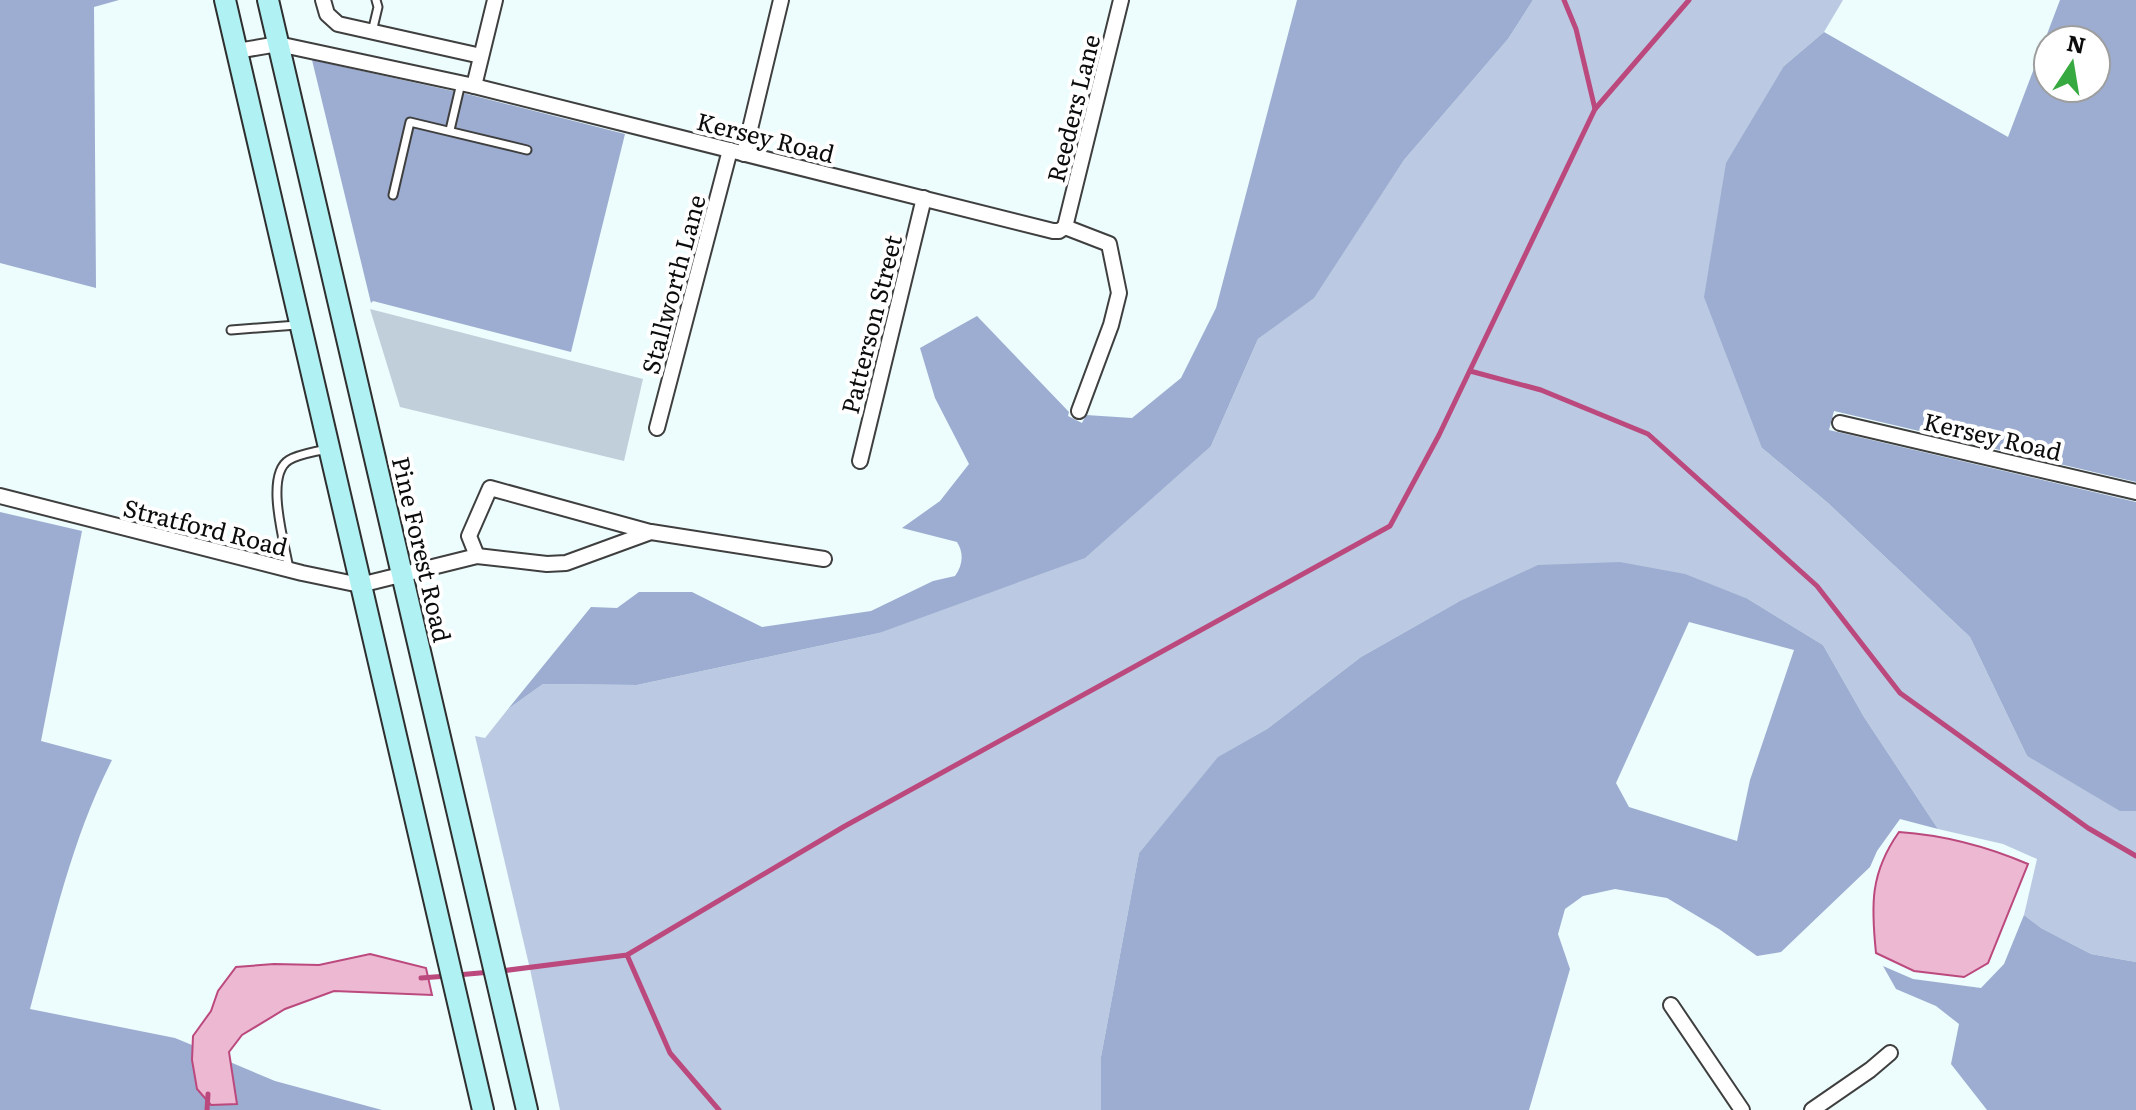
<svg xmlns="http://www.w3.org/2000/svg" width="2136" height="1110" font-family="Literata,serif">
<rect width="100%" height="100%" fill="#edfcfc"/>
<!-- green -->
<path fill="#bbcae2" d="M1533 0H1843L1824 32 1784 66 1762 448 1828 503 1970 637 2027 756 2120 810 2136 811V962L2091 954 2041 928 2024 915 2037 859 2003 844 1938 829 1864 717 1823 645 1748 599 1458 602 1361 657 1267 729 1219 757 1139 853 1101 1057V1110H560L530 969 475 736 485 738 508 709 543 684 637 685 879 633 1211 446 1258 339 1314 297 1404 160 1508 39Z"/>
<!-- forest -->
<g fill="#9cadd1" fill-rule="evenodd">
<path d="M0 0H119L94 7 96 288 0 263Z"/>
<path d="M1297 0H1533L1508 39 1404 160 1314 298 1258 339 1211 446 1085 558 879 633 637 685 543 684 508 709 591 607 617 608 639 592H692L762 627 871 611 933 581 955 576C963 565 964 553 957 542L902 528 940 501 969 464 935 398 920 348 977 316 1069 412 1068 416 1082 423 1086 415 1132 418 1181 378 1216 308Z"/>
<path d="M2060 0H2136V482L1834 411 1829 430 2136 502V811H2120L2027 756 1970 637 1828 503 1762 448 1704 297 1726 163 1784 66 1824 32 2008 137ZM2048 40H2096V88H2048Z"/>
<path d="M312 60 471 95 625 134 571 352 373 301 371 303Z"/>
<path d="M0 512 82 531 41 741 112 760C72 838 53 925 30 1009L175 1038 192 1045V1060L232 1075 230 1062 275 1081 382 1110H0Z"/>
<path d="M1620 562 1685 574 1748 599 1823 645 1864 717 1938 829 1900 819 1877 851 1870 867 1781 952 1757 956 1719 929 1667 898 1615 889 1583 896 1565 909 1558 934 1570 969 1529 1110H1101V1057L1139 853 1218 757 1267 729 1361 657 1458 602 1538 565ZM1689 622 1794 650 1750 780 1737 841 1629 807 1616 783Z"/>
<path d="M2024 915 2041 928 2091 954 2136 962V1110H1987L1951 1064 1959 1024 1936 1006 1896 989 1883 966 1913 979 1981 988 2004 964Z"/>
</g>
<!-- cemetery -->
<path fill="#c1cfdb" d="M370 309 643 379 624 461 400 407Z"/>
<!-- water -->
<g fill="#edb8d2" stroke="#bb497d" stroke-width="2">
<path d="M1899 832C1943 835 1988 847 2028 864L1988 963 1964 977 1914 971 1876 953C1871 905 1870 873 1899 832Z"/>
<path d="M370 954 426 968 432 995 334 991 285 1009 242 1035 229 1052 237 1104 211 1105 197 1089 192 1060 193 1036 211 1011 218 991 236 967 274 964 319 965Z"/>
</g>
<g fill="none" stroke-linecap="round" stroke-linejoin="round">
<!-- stream -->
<g stroke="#bb497d" stroke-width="5">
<path d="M1564 0 1576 29 1595 109"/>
<path d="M1470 371 1541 390 1648 434 1817 586 1900 693 2088 828 2136 856"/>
<path d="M627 955 670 1053 719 1110"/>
<path d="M501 971 627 955 845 826 1390 526 1439 435 1595 109 1689 0"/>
<path d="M457 975 491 972"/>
<path d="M421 978 447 976"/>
<path d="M207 1110 208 1094"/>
</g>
<!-- service casing -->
<g stroke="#3f3f3f" stroke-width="11">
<g id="service">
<path d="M372 32 378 7 376 0"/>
<path d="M450 130 461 83"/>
<path d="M393 195 410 122 527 150"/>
<path d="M231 330 297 325"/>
<path d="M289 569C285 544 264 475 289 460 299 454 315 452 326 449"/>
</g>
</g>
<!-- minor casing -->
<g stroke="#3f3f3f" stroke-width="18">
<g id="minor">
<path d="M323 0 327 14 338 24 481 56"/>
<path d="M237 51 278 44 474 86 1053 231H1059L1065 227 1109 244 1119 293 1111 325 1079 411"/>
<path d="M474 86 495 0"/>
<path d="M744 154 781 0"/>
<path d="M1065 227 1121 0"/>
<path d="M1840 423 2136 492"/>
<path d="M657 428 730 150"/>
<path d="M860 461 924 198"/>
<path d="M0 496 302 573 360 585 477 556 547 564 566 563 651 532 824 559"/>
<path d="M477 556 469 536 490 488 650 532"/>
<path d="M1671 1005 1742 1110"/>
<path d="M1812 1110 1870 1070 1890 1053"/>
</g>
</g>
<!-- secondary casing -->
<g stroke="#2e2e2e" stroke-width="24">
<g id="secondary">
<path d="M225 0 483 1110"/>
<path d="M268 0 527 1110"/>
</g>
</g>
<!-- service -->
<use href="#service" stroke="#fff" stroke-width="7"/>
<!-- minor -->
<use href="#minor" stroke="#fff" stroke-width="14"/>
<!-- secondary -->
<use href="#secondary" stroke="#b0f2f4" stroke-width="20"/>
</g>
<g text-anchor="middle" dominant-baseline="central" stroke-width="8" stroke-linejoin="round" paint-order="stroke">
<!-- street labels -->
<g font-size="24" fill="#0c0c0c" stroke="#fff">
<text transform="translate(1072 108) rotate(-76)">Reeders Lane</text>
<text transform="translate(766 136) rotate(14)">Kersey Road</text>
<text transform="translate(672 284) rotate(-75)">Stallworth Lane</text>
<text transform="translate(870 324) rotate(-76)">Patterson Street</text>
<text transform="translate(1993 435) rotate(13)">Kersey Road</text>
<text transform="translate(206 526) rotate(14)">Stratford Road</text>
<text transform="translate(423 549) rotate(77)">Pine Forest Road</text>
</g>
</g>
<!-- north arrow -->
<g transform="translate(2072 64) rotate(12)"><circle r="38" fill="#ffffff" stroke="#9e9e9e" stroke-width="2"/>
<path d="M0-6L14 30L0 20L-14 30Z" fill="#37a941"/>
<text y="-12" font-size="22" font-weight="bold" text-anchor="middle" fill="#0c0c0c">N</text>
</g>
</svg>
